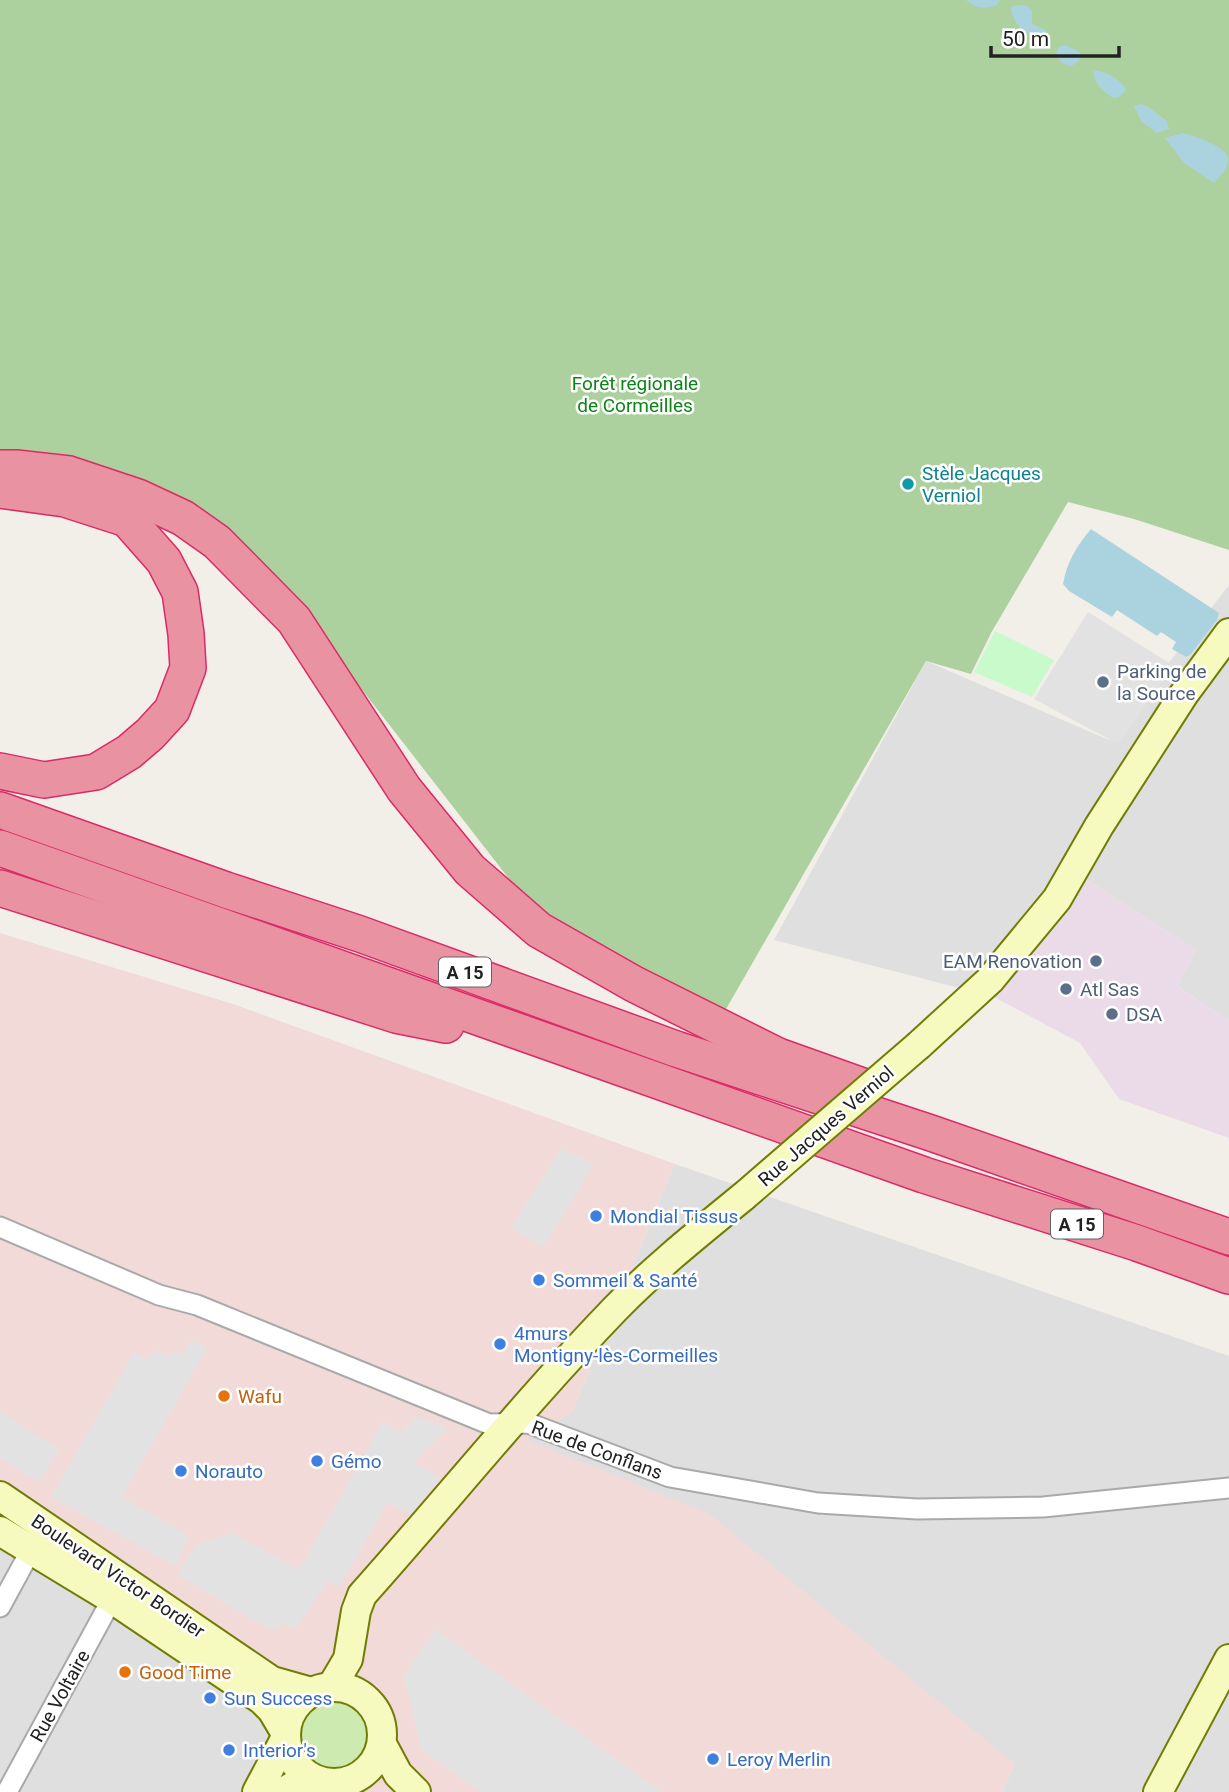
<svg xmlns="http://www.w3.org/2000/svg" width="1229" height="1792" font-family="Roboto,sans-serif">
<rect width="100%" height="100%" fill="#f2efe9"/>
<!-- residential -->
<g fill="#e0dfdf">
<path d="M1229 585V1021L1177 986 1196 950 1085 879 1068 910 1047 939 994 997 774 940 926 661 1109 740Z"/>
<path d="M675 1164 1229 1356V1792H1002L1015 1764 526 1440 572 1412Z"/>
<path d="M0 1511 253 1682 274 1732 263 1792H0Z"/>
</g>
<!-- commercial -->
<path fill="#f2dad9" d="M0 933 233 1004 675 1164 572 1412 527 1440 708 1513 1015 1764 1002 1792H263L274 1732 253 1682 0 1510Z"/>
<!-- industrial -->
<path fill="#ebdbe8" d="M1085 879 1196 950 1177 986 1229 1021V1138L1119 1099 1080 1043 994 997 1047 939 1068 910Z"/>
<!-- grass -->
<circle fill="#cdebb0" cx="334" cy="1735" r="38"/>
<!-- forest -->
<path fill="#add19e" d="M0 0H1229V550L1134 519 1068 502 991 633 971 674 926 661 722 1016 535 912 317 632 190 506 0 462Z"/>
<!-- park -->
<path fill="#c8facc" d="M995 631 1054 660 1032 697 974 672Z"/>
<!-- parking -->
<g fill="#e2e2e2">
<path d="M1088 612 1174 666 1118 744 1034 699Z"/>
<path d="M561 1149 594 1164 543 1248 511 1227Z"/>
<path d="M191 1340 207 1348 122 1497 189 1536 176 1566 51 1497 134 1352 146 1360 156 1350 170 1357 174 1351 183 1355Z"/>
<path d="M0 1411 60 1450 38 1482 0 1457Z"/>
<path d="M417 1417 448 1428 414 1462 440 1478 410 1515 388 1502 340 1586 327 1581 296 1629 284 1623 273 1631 177 1575 196 1545 232 1533 299 1570 383 1421 400 1433Z"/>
<path d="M435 1629 610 1755 662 1792H481L453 1773 421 1749 404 1675Z"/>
</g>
<!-- water -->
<g fill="#aad3df">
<path d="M966 0H1000L997 5C985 9 976 9 966 0Z"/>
<path d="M1017 5 1028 6 1032 11V24L1046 30V35C1022 37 1018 29 1010 8Z"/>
<path d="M1066 45 1081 53 1079 61 1071 66 1062 63 1056 55 1058 47Z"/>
<path d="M1093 70C1106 72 1120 78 1126 90L1119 97 1114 98C1103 92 1094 84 1093 70Z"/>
<path d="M1141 104 1148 107 1167 121 1169 129 1157 133 1142 122 1134 106Z"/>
<path d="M1183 133C1194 136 1226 146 1228 158 1229 167 1220 177 1214 183L1184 163 1165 138Z"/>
<path d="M1091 529 1219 613 1217 620 1191 654 1186 657 1172 649 1176 642 1161 632 1157 636 1117 610 1112 617 1069 591 1063 584C1067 561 1077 546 1091 529Z"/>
</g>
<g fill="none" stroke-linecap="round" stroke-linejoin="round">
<!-- street casing -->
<g stroke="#a9a9a9" stroke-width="23">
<g id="street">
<path d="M0 1227 159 1295 197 1305 489 1424 528 1423 670 1477 818 1503 917 1509 1043 1507 1229 1488"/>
<path d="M0 1607 31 1550"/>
<path d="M7 1792 112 1599"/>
</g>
</g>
<!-- secondary casing -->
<g stroke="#707d05" stroke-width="32">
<g id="secondary">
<path d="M919 1045 990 980 1057 899 1099 826 1184 694 1229 633"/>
<path d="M0 1496 272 1681 311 1692"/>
<path d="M0 1531 112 1599 262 1700 272 1710 285 1732"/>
<path d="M332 1686 348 1659 356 1611 362 1595C447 1500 527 1400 616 1308 656 1267 700 1232 744 1196"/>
<circle cx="334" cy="1735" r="48"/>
<path d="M382 1744 398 1774 416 1792"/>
<path d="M257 1792 285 1739"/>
<path d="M283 1792 300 1782 315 1780"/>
<path d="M1158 1792 1229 1659"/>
</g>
</g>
<!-- highway casing -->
<g stroke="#dc2a67" stroke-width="38">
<g id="highway">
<path d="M0 468H16L69 474 138 497 183 518 217 542 294 620 404 789 470 870 539 930 634 984 778 1056 865 1087"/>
<path d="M0 490 65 499 127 519 164 561 180 592 186 634 188 668 172 710 150 734 129 752 96 772 44 780 0 771"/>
<path d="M0 810 226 890 360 934 676 1049 931 1133 1229 1237"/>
<path d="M0 848 924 1175 1137 1243 1229 1276"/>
<path d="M0 888 396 1015 446 1025"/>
</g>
</g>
<!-- street -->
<use href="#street" stroke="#fff" stroke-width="19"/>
<!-- secondary -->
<use href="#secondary" stroke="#f7fabf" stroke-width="28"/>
<!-- highway -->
<use href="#highway" stroke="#e892a2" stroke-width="35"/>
<!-- secondary-bridge casing -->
<g stroke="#707d05" stroke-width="32" stroke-linecap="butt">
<path id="secondary-bridge" d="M744 1196 919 1045"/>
</g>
<!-- secondary-bridge -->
<use href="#secondary-bridge" stroke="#f7fabf" stroke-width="28"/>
</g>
<!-- markers -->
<circle fill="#0f9aa8" stroke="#fff" stroke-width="2.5" cx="908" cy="484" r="7"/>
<g fill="#5c6f8a" stroke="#fff" stroke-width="2.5">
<circle cx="1103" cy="682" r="7"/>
<circle cx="1096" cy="961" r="7"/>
<circle cx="1066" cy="989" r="7"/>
<circle cx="1112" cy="1014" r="7"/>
</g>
<g fill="#3f7fe0" stroke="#fff" stroke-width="2.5">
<circle cx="596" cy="1216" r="7"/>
<circle cx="539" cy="1280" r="7"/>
<circle cx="500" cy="1344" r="7"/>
<circle cx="317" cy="1461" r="7"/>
<circle cx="181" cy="1471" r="7"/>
<circle cx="210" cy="1698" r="7"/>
<circle cx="229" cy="1750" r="7"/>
<circle cx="713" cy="1759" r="7"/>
</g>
<g fill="#e8710a" stroke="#fff" stroke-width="2.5">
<circle cx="224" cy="1396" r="7"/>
<circle cx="125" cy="1672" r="7"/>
</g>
<g text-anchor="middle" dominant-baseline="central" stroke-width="5" stroke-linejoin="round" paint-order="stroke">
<!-- shield labels -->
<g fill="#fff" stroke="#646464" stroke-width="2">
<rect x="439" y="957.5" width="52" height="29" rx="5"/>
<rect x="1051" y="1209.5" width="52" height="29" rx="5"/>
</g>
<g font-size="18" font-weight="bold" fill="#222">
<text x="465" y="972">A 15</text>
<text x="1077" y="1224">A 15</text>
</g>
<!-- park labels -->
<g font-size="19" fill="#0c8416" stroke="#fff">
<text x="635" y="383">Forêt régionale<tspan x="635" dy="22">de Cormeilles</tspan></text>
</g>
<!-- culture labels -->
<g font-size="19" fill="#0d838f" stroke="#fff" text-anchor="start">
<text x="922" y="473">Stèle Jacques<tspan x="922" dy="22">Verniol</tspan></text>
</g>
<!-- service labels -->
<g font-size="19" fill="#4e5e75" stroke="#fff" text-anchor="start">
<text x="1117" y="671">Parking de<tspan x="1117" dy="22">la Source</tspan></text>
<text x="1082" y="961" text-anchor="end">EAM Renovation</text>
<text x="1080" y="989">Atl Sas</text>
<text x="1126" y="1014">DSA</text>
</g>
<!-- street labels -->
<g font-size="19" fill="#222" stroke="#fff">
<text transform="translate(826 1126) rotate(-41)">Rue Jacques Verniol</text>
<text transform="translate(597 1450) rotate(20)">Rue de Conflans</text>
<text transform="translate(118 1576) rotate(34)">Boulevard Victor Bordier</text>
<text transform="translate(60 1696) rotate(-61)">Rue Voltaire</text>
</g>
<!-- shop labels -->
<g font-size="19" fill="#366cbe" stroke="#fff" text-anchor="start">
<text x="610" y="1216">Mondial Tissus</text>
<text x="553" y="1280">Sommeil &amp; Santé</text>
<text x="514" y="1333">4murs<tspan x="514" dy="22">Montigny-lès-Cormeilles</tspan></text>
<text x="331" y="1461">Gémo</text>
<text x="195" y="1471">Norauto</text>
<text x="224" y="1698">Sun Success</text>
<text x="243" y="1750">Interior's</text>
<text x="727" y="1759">Leroy Merlin</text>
</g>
<!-- food labels -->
<g font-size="19" fill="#c56008" stroke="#fff" text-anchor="start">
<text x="238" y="1396">Wafu</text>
<text x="139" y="1672">Good Time</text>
</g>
</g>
<!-- scale -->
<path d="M991 46v10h128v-10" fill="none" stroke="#222222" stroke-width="3.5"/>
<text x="1002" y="46" font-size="21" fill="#222222" stroke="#ffffff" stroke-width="5" paint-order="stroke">50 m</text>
</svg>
